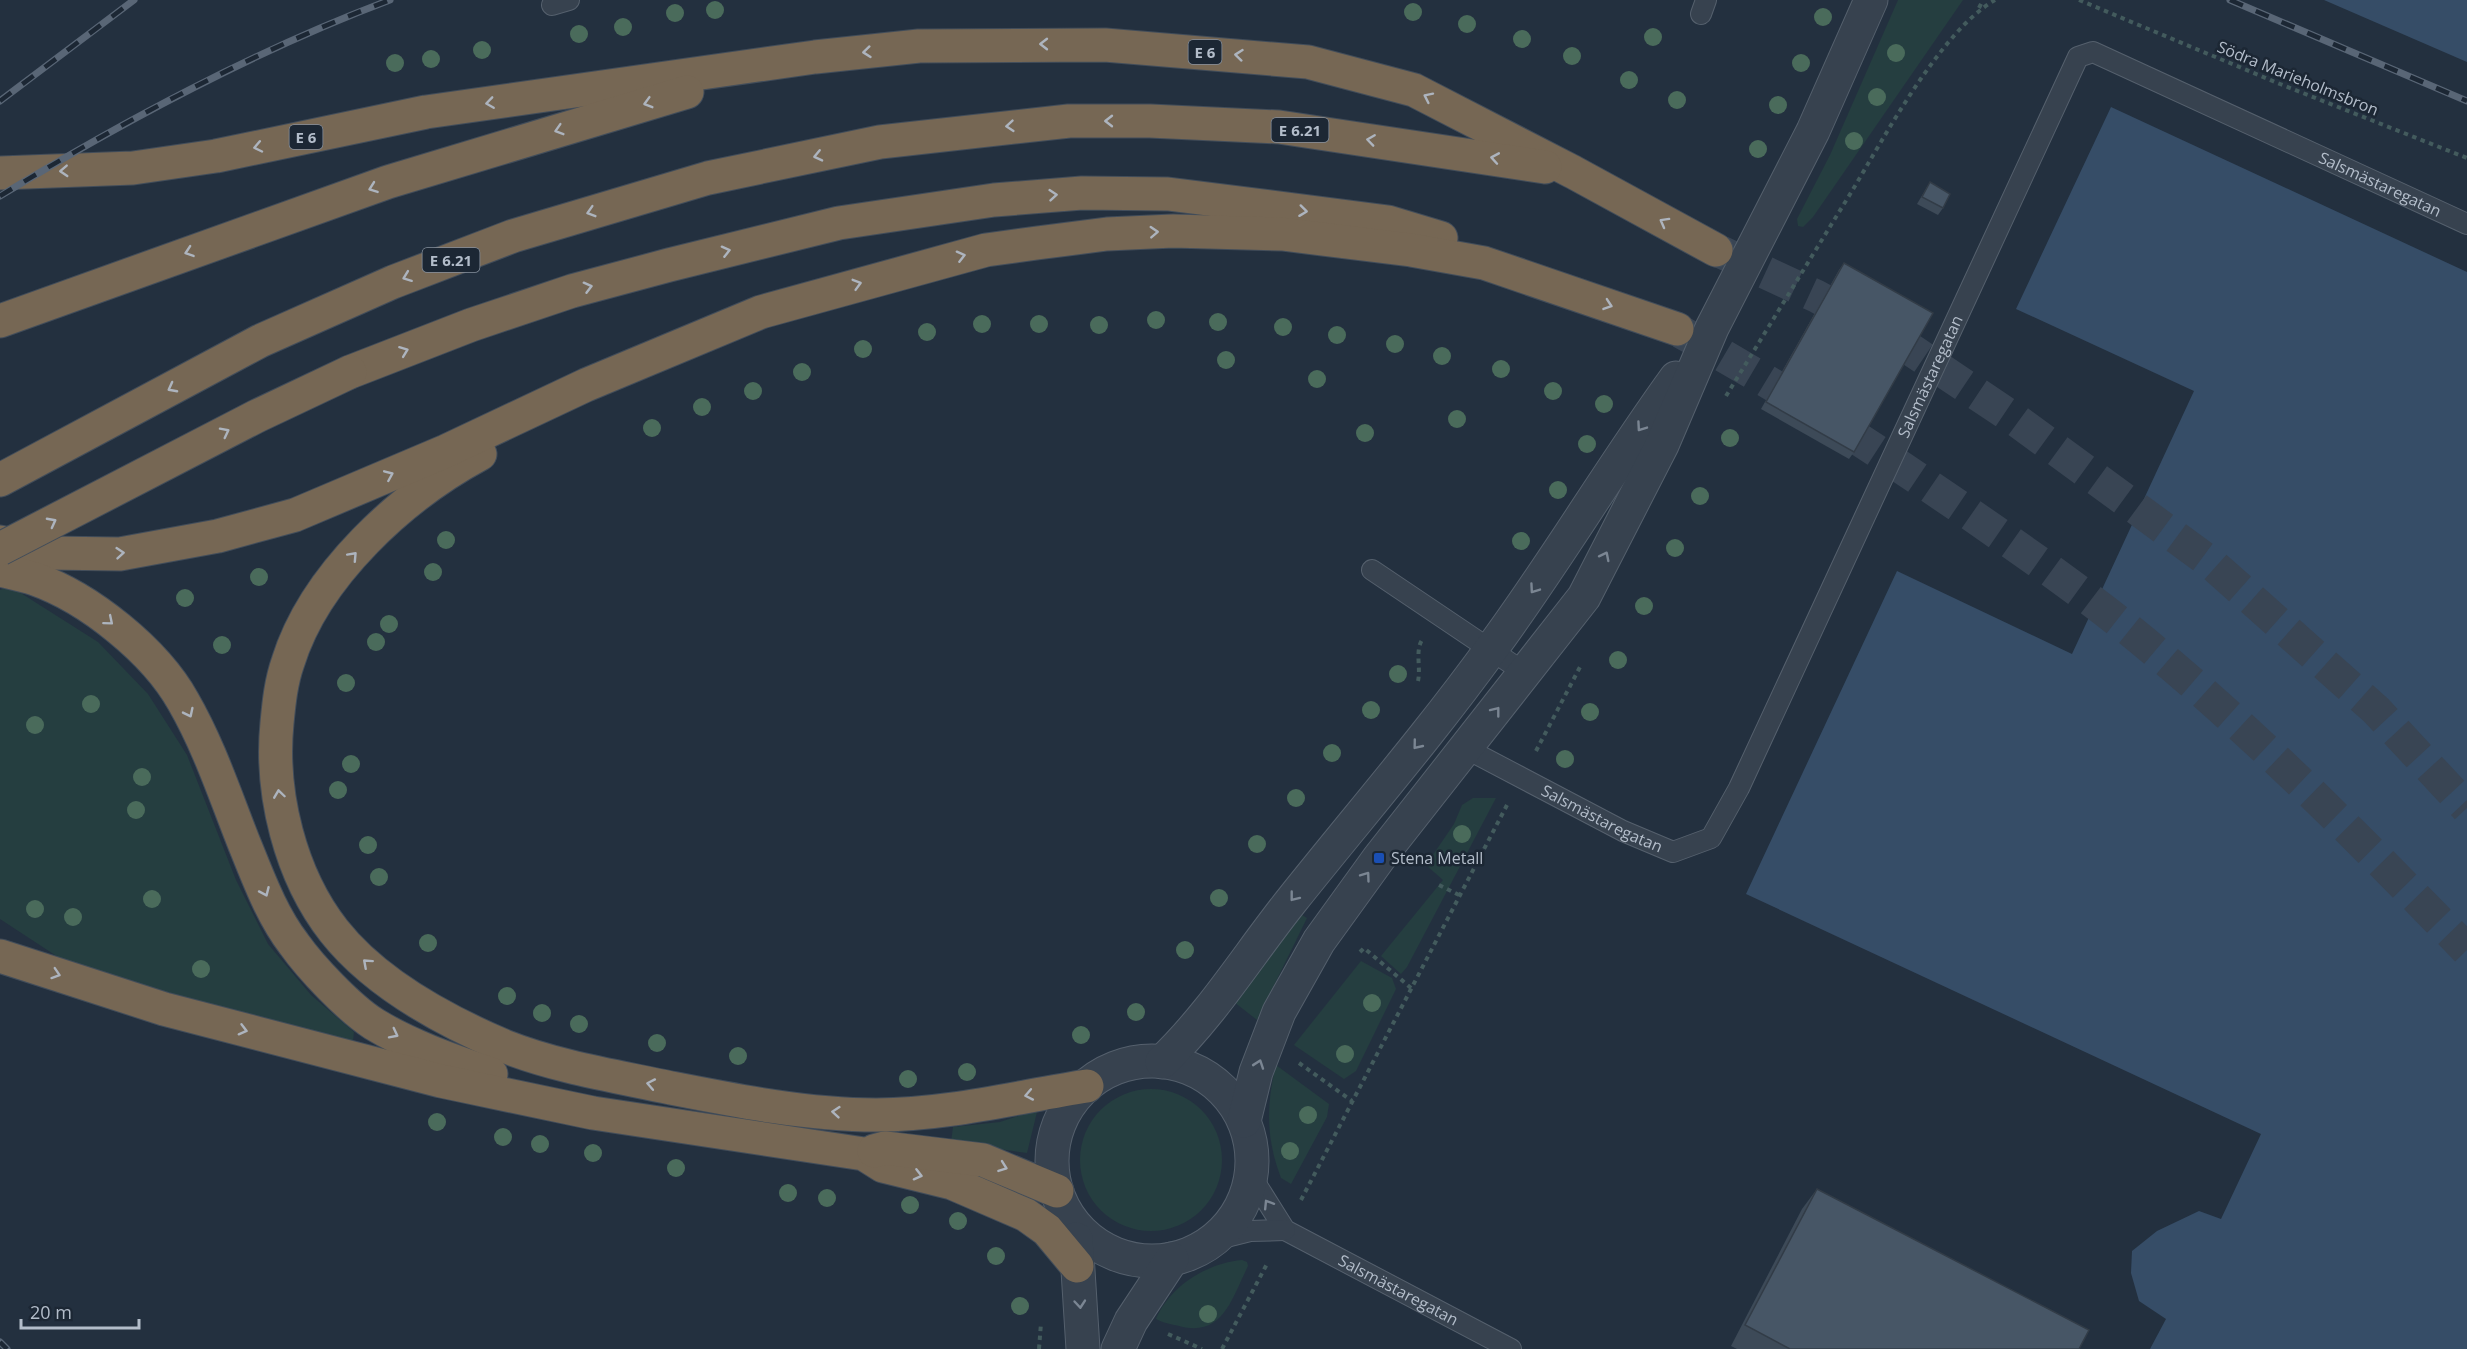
<svg xmlns="http://www.w3.org/2000/svg" width="2467" height="1349" font-family="'Open Sans',sans-serif">
<rect width="100%" height="100%" fill="#23303f"/>
<!-- green -->
<g fill="#253e40">
<path d="M1898 0H1963L1813 217 1803 227 1798 226 1797 219 1830 155Z"/>
<path d="M7 587 16 590 98 642 148 694 187 755 236 880 268 944 311 995 354 1032 353 1041 201 1002 107 975 58 957 0 919V590Z"/>
<path d="M1473 798H1496L1407 967 1401 974 1381 956 1443 880 1426 865 1454 824 1462 805Z"/>
<path d="M1297 912 1307 918 1257 1020 1234 1002Z"/>
<path d="M1361 961 1392 978 1396 989 1356 1071 1344 1079 1294 1045Z"/>
<path d="M1276 1065 1329 1104 1327 1117 1291 1184 1281 1178C1266 1139 1266 1105 1276 1065Z"/>
<circle cx="1151" cy="1160" r="71"/>
<path d="M1030 1112H1037L1027 1153 951 1142 953 1127 1000 1122Z"/>
<path d="M1242 1260 1247 1262 1248 1266C1232 1298 1223 1338 1179 1326 1171 1324 1163 1323 1156 1319 1170 1286 1207 1263 1242 1260Z"/>
</g>
<!-- water -->
<g fill="#364d67">
<path d="M2324 0H2467V62Z"/>
<path d="M2111 107 2467 272V1349H2150L2166 1319 2139 1301 2131 1273 2132 1251 2157 1231 2199 1211 2221 1219 2261 1134 1746 894 1897 571 2072 654 2194 391 2016 309Z"/>
</g>
<g fill="none" stroke-linecap="round" stroke-linejoin="round">
<!-- motorway-tunnel -->
<g stroke="#394554" stroke-width="33" stroke-dasharray="33 16" stroke-linecap="butt">
<path d="M1721 252 1816 296 1895 339 2016 420 2211 563 2376 710 2467 808"/>
<path d="M1681 332C1780 386 1874 448 1967 512 2032 557 2097 602 2157 653 2267 745 2367 847 2467 950"/>
</g>
<!-- service casing -->
<g stroke="#55606d" stroke-width="22">
<g id="service">
<path d="M552 5 569 0"/>
<path d="M1701 14 1706 0"/>
<path d="M1372 570 1525 673"/>
<path id="s1" d="M1467 749 1623 831 1673 852 1711 838 1739 788 2078 57 2093 52 2467 224"/>
<path id="s2" d="M1251 1176 1285 1230 1511 1349"/>
<path d="M1214 1240 1250 1231 1285 1230"/>
</g>
</g>
<!-- tertiary casing -->
<g stroke="#55606d" stroke-width="35">
<g id="tertiary">
<circle cx="1152" cy="1161" r="100"/>
<path d="M1162 1062C1213 1013 1248 955 1292 900 1359 816 1429 735 1492 648 1557 560 1612 466 1676 378"/>
<path d="M1244 1121 1256 1072 1279 1012 1319 941 1379 858 1584 597 1662 445 1712 328 1813 131 1871 0"/>
<path d="M1076 1239 1083 1349"/>
<path d="M1118 1349 1131 1321 1172 1259"/>
</g>
</g>
<!-- motorway casing -->
<g stroke="#424d5a" stroke-width="35">
<g id="motorway">
<path d="M0 173 133 168 216 156 426 112 815 57 919 46 1105 45 1308 62 1414 90 1573 172 1716 250"/>
<path d="M0 321 388 182 687 92"/>
<path d="M350 372 471 325 572 291 669 265 839 223 994 200 1082 193 1168 194 1388 222 1441 238"/>
<path d="M480 454C402 496 315 575 288 662 281 682 279 702 277 723 270 793 290 875 334 931 375 983 443 1020 504 1046 557 1067 615 1076 671 1088 737 1101 808 1115 876 1115 947 1115 1017 1097 1087 1086"/>
<path d="M0 480 260 341 393 282 513 236 708 178 880 142 1069 121H1150L1279 127 1545 167"/>
<path d="M0 542 48 553 120 554 218 536 295 515 446 451 586 385 761 312 986 250 1037 243 1107 234 1173 231 1282 234 1411 250 1484 263 1677 329"/>
<path d="M0 570C12 573 24 575 35 579 89 598 155 651 183 701 209 746 225 795 244 843 258 877 271 914 294 944 311 968 349 1008 374 1024 410 1046 451 1060 491 1074"/>
<path d="M0 956 164 1009 441 1081 593 1113 864 1154 883 1166 952 1183 1026 1215 1047 1230 1077 1266"/>
<path d="M874 1151 885 1148 983 1160 1057 1191"/>
</g>
</g>
<!-- path -->
<g stroke="#435b5d" stroke-width="4" stroke-dasharray="4.5 4.5" stroke-linecap="butt">
<path d="M2079 0 2280 84 2467 158"/>
<path d="M1979 8 1983 0"/>
<path d="M1726 396C1768 328 1810 259 1852 191 1885 136 1941 31 1995 0"/>
<path d="M1418 681C1421 668 1415 651 1422 640"/>
<path d="M1536 751 1580 667"/>
<path d="M1439 885 1459 895"/>
<path d="M1360 952 1364 948 1411 988"/>
<path d="M1299 1063 1352 1101"/>
<path d="M1301 1200 1507 805"/>
<path d="M1168 1334 1202 1349"/>
<path d="M1039 1349 1041 1323"/>
<path d="M1222 1349 1268 1262"/>
</g>
<!-- service -->
<use href="#service" stroke="#37424f" stroke-width="20"/>
<!-- tertiary -->
<use href="#tertiary" stroke="#37424f" stroke-width="33"/>
<!-- motorway -->
<use href="#motorway" stroke="#766754" stroke-width="33"/>
<!-- rail casing -->
<g stroke="#596676" stroke-width="7">
<g id="rail">
<path d="M2230 0 2467 101"/>
<path d="M0 101 134 0"/>
<path d="M0 196C124 121 254 51 390 0"/>
<path d="M0 1342 7 1349"/>
</g>
</g>
<!-- rail -->
<use href="#rail" stroke="#1c2734" stroke-width="4.5" stroke-dasharray="14" stroke-linecap="butt"/>
<!-- motorway-bridge casing -->
<g stroke="#424d5a" stroke-width="35" stroke-linecap="butt">
<path id="motorway-bridge" d="M0 549 257 416 350 372"/>
</g>
<!-- motorway-bridge -->
<use href="#motorway-bridge" stroke="#766754" stroke-width="33"/>
</g>
<!-- trees -->
<g fill="#4a6b5b">
<circle cx="715" cy="10" r="9"/>
<circle cx="1413" cy="12" r="9"/>
<circle cx="675" cy="13" r="9"/>
<circle cx="1823" cy="17" r="9"/>
<circle cx="1467" cy="24" r="9"/>
<circle cx="623" cy="27" r="9"/>
<circle cx="579" cy="34" r="9"/>
<circle cx="1653" cy="37" r="9"/>
<circle cx="1522" cy="39" r="9"/>
<circle cx="482" cy="50" r="9"/>
<circle cx="1896" cy="53" r="9"/>
<circle cx="1572" cy="56" r="9"/>
<circle cx="431" cy="59" r="9"/>
<circle cx="395" cy="63" r="9"/>
<circle cx="1801" cy="63" r="9"/>
<circle cx="1629" cy="80" r="9"/>
<circle cx="1877" cy="97" r="9"/>
<circle cx="1677" cy="100" r="9"/>
<circle cx="1778" cy="105" r="9"/>
<circle cx="1854" cy="141" r="9"/>
<circle cx="1758" cy="149" r="9"/>
<circle cx="1156" cy="320" r="9"/>
<circle cx="1218" cy="322" r="9"/>
<circle cx="982" cy="324" r="9"/>
<circle cx="1039" cy="324" r="9"/>
<circle cx="1099" cy="325" r="9"/>
<circle cx="1283" cy="327" r="9"/>
<circle cx="927" cy="332" r="9"/>
<circle cx="1337" cy="335" r="9"/>
<circle cx="1395" cy="344" r="9"/>
<circle cx="863" cy="349" r="9"/>
<circle cx="1442" cy="356" r="9"/>
<circle cx="1226" cy="360" r="9"/>
<circle cx="1501" cy="369" r="9"/>
<circle cx="802" cy="372" r="9"/>
<circle cx="1317" cy="379" r="9"/>
<circle cx="753" cy="391" r="9"/>
<circle cx="1553" cy="391" r="9"/>
<circle cx="1604" cy="404" r="9"/>
<circle cx="702" cy="407" r="9"/>
<circle cx="1457" cy="419" r="9"/>
<circle cx="652" cy="428" r="9"/>
<circle cx="1365" cy="433" r="9"/>
<circle cx="1730" cy="438" r="9"/>
<circle cx="1587" cy="444" r="9"/>
<circle cx="1558" cy="490" r="9"/>
<circle cx="1700" cy="496" r="9"/>
<circle cx="446" cy="540" r="9"/>
<circle cx="1521" cy="541" r="9"/>
<circle cx="1675" cy="548" r="9"/>
<circle cx="433" cy="572" r="9"/>
<circle cx="259" cy="577" r="9"/>
<circle cx="185" cy="598" r="9"/>
<circle cx="1644" cy="606" r="9"/>
<circle cx="389" cy="624" r="9"/>
<circle cx="376" cy="642" r="9"/>
<circle cx="222" cy="645" r="9"/>
<circle cx="1618" cy="660" r="9"/>
<circle cx="1398" cy="674" r="9"/>
<circle cx="346" cy="683" r="9"/>
<circle cx="91" cy="704" r="9"/>
<circle cx="1371" cy="710" r="9"/>
<circle cx="1590" cy="712" r="9"/>
<circle cx="35" cy="725" r="9"/>
<circle cx="1332" cy="753" r="9"/>
<circle cx="1565" cy="759" r="9"/>
<circle cx="351" cy="764" r="9"/>
<circle cx="142" cy="777" r="9"/>
<circle cx="338" cy="790" r="9"/>
<circle cx="1296" cy="798" r="9"/>
<circle cx="136" cy="810" r="9"/>
<circle cx="1462" cy="834" r="9"/>
<circle cx="1257" cy="844" r="9"/>
<circle cx="368" cy="845" r="9"/>
<circle cx="379" cy="877" r="9"/>
<circle cx="1219" cy="898" r="9"/>
<circle cx="152" cy="899" r="9"/>
<circle cx="35" cy="909" r="9"/>
<circle cx="73" cy="917" r="9"/>
<circle cx="428" cy="943" r="9"/>
<circle cx="1185" cy="950" r="9"/>
<circle cx="201" cy="969" r="9"/>
<circle cx="507" cy="996" r="9"/>
<circle cx="1372" cy="1003" r="9"/>
<circle cx="1136" cy="1012" r="9"/>
<circle cx="542" cy="1013" r="9"/>
<circle cx="579" cy="1024" r="9"/>
<circle cx="1081" cy="1035" r="9"/>
<circle cx="657" cy="1043" r="9"/>
<circle cx="1345" cy="1054" r="9"/>
<circle cx="738" cy="1056" r="9"/>
<circle cx="967" cy="1072" r="9"/>
<circle cx="908" cy="1079" r="9"/>
<circle cx="1308" cy="1115" r="9"/>
<circle cx="437" cy="1122" r="9"/>
<circle cx="503" cy="1137" r="9"/>
<circle cx="540" cy="1144" r="9"/>
<circle cx="1290" cy="1151" r="9"/>
<circle cx="593" cy="1153" r="9"/>
<circle cx="676" cy="1168" r="9"/>
<circle cx="788" cy="1193" r="9"/>
<circle cx="827" cy="1198" r="9"/>
<circle cx="910" cy="1205" r="9"/>
<circle cx="958" cy="1221" r="9"/>
<circle cx="996" cy="1256" r="9"/>
<circle cx="1020" cy="1306" r="9"/>
<circle cx="1208" cy="1314" r="9"/>
</g>
<!-- wall -->
<g fill="#3d4a58">
<path d="M1930 182 1943 208 1938 215 1917 204Z"/>
<path d="M1844 263 1854 452 1849 459 1761 409 1839 270Z"/>
<path d="M1817 1189 2079 1349H1737L1731 1346 1802 1209Z"/>
</g>
<!-- building -->
<g fill="#475666" stroke="#323c47" stroke-width="1.5">
<path d="M1930 182 1950 194 1943 208 1922 197Z"/>
<path d="M1844 263 1933 313 1854 452 1766 402Z"/>
<path d="M1817 1189 2089 1330 2079 1349H1790L1745 1325Z"/>
</g>
<!-- one-way arrows -->
<defs><path id="oneway-chevron" d="M-2-3.5L2.5 0L-2 3.5" fill="none" stroke-width="1.6" stroke-linecap="round" stroke-linejoin="round" transform="scale(1.5)"/></defs>
<g stroke="#adb4be">
<use href="#oneway-chevron" transform="translate(1044 44) rotate(-180)"/>
<use href="#oneway-chevron" transform="translate(867 52) rotate(174)"/>
<use href="#oneway-chevron" transform="translate(1239 55) rotate(-174)"/>
<use href="#oneway-chevron" transform="translate(1428 97) rotate(-154)"/>
<use href="#oneway-chevron" transform="translate(490 103) rotate(172)"/>
<use href="#oneway-chevron" transform="translate(648 103) rotate(164)"/>
<use href="#oneway-chevron" transform="translate(1109 121) rotate(-180)"/>
<use href="#oneway-chevron" transform="translate(1010 126) rotate(175)"/>
<use href="#oneway-chevron" transform="translate(559 130) rotate(163)"/>
<use href="#oneway-chevron" transform="translate(1371 140) rotate(-172)"/>
<use href="#oneway-chevron" transform="translate(258 147) rotate(168)"/>
<use href="#oneway-chevron" transform="translate(818 156) rotate(167)"/>
<use href="#oneway-chevron" transform="translate(1495 158) rotate(-170)"/>
<use href="#oneway-chevron" transform="translate(64 171) rotate(177)"/>
<use href="#oneway-chevron" transform="translate(373 188) rotate(160)"/>
<use href="#oneway-chevron" transform="translate(1053 195) rotate(-5)"/>
<use href="#oneway-chevron" transform="translate(1303 211) rotate(7)"/>
<use href="#oneway-chevron" transform="translate(591 212) rotate(163)"/>
<use href="#oneway-chevron" transform="translate(1664 222) rotate(-151)"/>
<use href="#oneway-chevron" transform="translate(1154 232) rotate(-3)"/>
<use href="#oneway-chevron" transform="translate(726 251) rotate(-14)"/>
<use href="#oneway-chevron" transform="translate(189 252) rotate(161)"/>
<use href="#oneway-chevron" transform="translate(961 256) rotate(-14)"/>
<use href="#oneway-chevron" transform="translate(407 277) rotate(159)"/>
<use href="#oneway-chevron" transform="translate(857 284) rotate(-16)"/>
<use href="#oneway-chevron" transform="translate(588 287) rotate(-15)"/>
<use href="#oneway-chevron" transform="translate(1608 305) rotate(19)"/>
<use href="#oneway-chevron" transform="translate(404 351) rotate(-21)"/>
<use href="#oneway-chevron" transform="translate(172 388) rotate(152)"/>
<use href="#oneway-chevron" transform="translate(225 432) rotate(-27)"/>
<use href="#oneway-chevron" transform="translate(389 475) rotate(-23)"/>
<use href="#oneway-chevron" transform="translate(52 522) rotate(-28)"/>
<use href="#oneway-chevron" transform="translate(120 553) rotate(-5)"/>
<use href="#oneway-chevron" transform="translate(353 556) rotate(-47)"/>
<use href="#oneway-chevron" transform="translate(109 621) rotate(40)"/>
<use href="#oneway-chevron" transform="translate(189 713) rotate(64)"/>
<use href="#oneway-chevron" transform="translate(279 794) rotate(-98)"/>
<use href="#oneway-chevron" transform="translate(265 892) rotate(66)"/>
<use href="#oneway-chevron" transform="translate(367 963) rotate(-138)"/>
<use href="#oneway-chevron" transform="translate(56 974) rotate(18)"/>
<use href="#oneway-chevron" transform="translate(243 1030) rotate(15)"/>
<use href="#oneway-chevron" transform="translate(394 1034) rotate(27)"/>
<use href="#oneway-chevron" transform="translate(651 1084) rotate(-169)"/>
<use href="#oneway-chevron" transform="translate(1029 1095) rotate(169)"/>
<use href="#oneway-chevron" transform="translate(836 1112) rotate(-175)"/>
<use href="#oneway-chevron" transform="translate(1003 1167) rotate(20)"/>
<use href="#oneway-chevron" transform="translate(918 1175) rotate(14)"/>
</g>
<g stroke="#7b8693">
<use href="#oneway-chevron" transform="translate(1641 427) rotate(125)"/>
<use href="#oneway-chevron" transform="translate(1605 556) rotate(-63)"/>
<use href="#oneway-chevron" transform="translate(1534 589) rotate(125)"/>
<use href="#oneway-chevron" transform="translate(1496 711) rotate(-52)"/>
<use href="#oneway-chevron" transform="translate(1417 745) rotate(129)"/>
<use href="#oneway-chevron" transform="translate(1366 876) rotate(-54)"/>
<use href="#oneway-chevron" transform="translate(1294 897) rotate(128)"/>
<use href="#oneway-chevron" transform="translate(1259 1064) rotate(-71)"/>
<use href="#oneway-chevron" transform="translate(1268 1204) rotate(-122)"/>
<use href="#oneway-chevron" transform="translate(1080 1304) rotate(85)"/>
</g>
<!-- markers -->
<rect fill="#1a4fb4" stroke="#1c2734" stroke-width="2" x="1373" y="852" width="12" height="12" rx="3"/>
<g text-anchor="middle" dominant-baseline="central" stroke-width="5" stroke-linejoin="round" paint-order="stroke">
<!-- shield labels -->
<g fill="#1c2734" stroke="#86909d" stroke-width="1.5">
<rect x="1188.5" y="40" width="33" height="24" rx="4.5"/>
<rect x="1271.5" y="118" width="57" height="24" rx="4.5"/>
<rect x="289.5" y="125" width="33" height="24" rx="4.5"/>
<rect x="422.5" y="248" width="57" height="24" rx="4.5"/>
</g>
<g font-size="15" font-weight="bold" fill="#b3bdca">
<text x="1205" y="52">E 6</text>
<text x="1300" y="130">E 6.21</text>
<text x="306" y="137">E 6</text>
<text x="451" y="260">E 6.21</text>
</g>
<!-- street labels -->
<g font-size="16" fill="#b3bdca" stroke="#1c2734">
<text transform="translate(2298 78) rotate(22)">Södra Marieholmsbron</text>
<text stroke="none"><textPath href="#s1" startOffset="1466">Salsmästaregatan</textPath></text>
<text stroke="none"><textPath href="#s1" startOffset="782">Salsmästaregatan</textPath></text>
<text stroke="none"><textPath href="#s1" startOffset="152">Salsmästaregatan</textPath></text>
<text stroke="none"><textPath href="#s2" startOffset="192">Salsmästaregatan</textPath></text>
</g>
<!-- poi labels -->
<g font-size="16" fill="#b3bdca" stroke="#1c2734" text-anchor="start">
<text x="1391" y="858">Stena Metall</text>
</g>
</g>
<!-- scale -->
<path d="M21 1319v9h118v-9" fill="none" stroke="#b3bdca" stroke-width="3"/>
<text x="30" y="1319" font-size="18" fill="#b3bdca" stroke="#1c2734" stroke-width="4.5" paint-order="stroke">20 m</text>
</svg>
